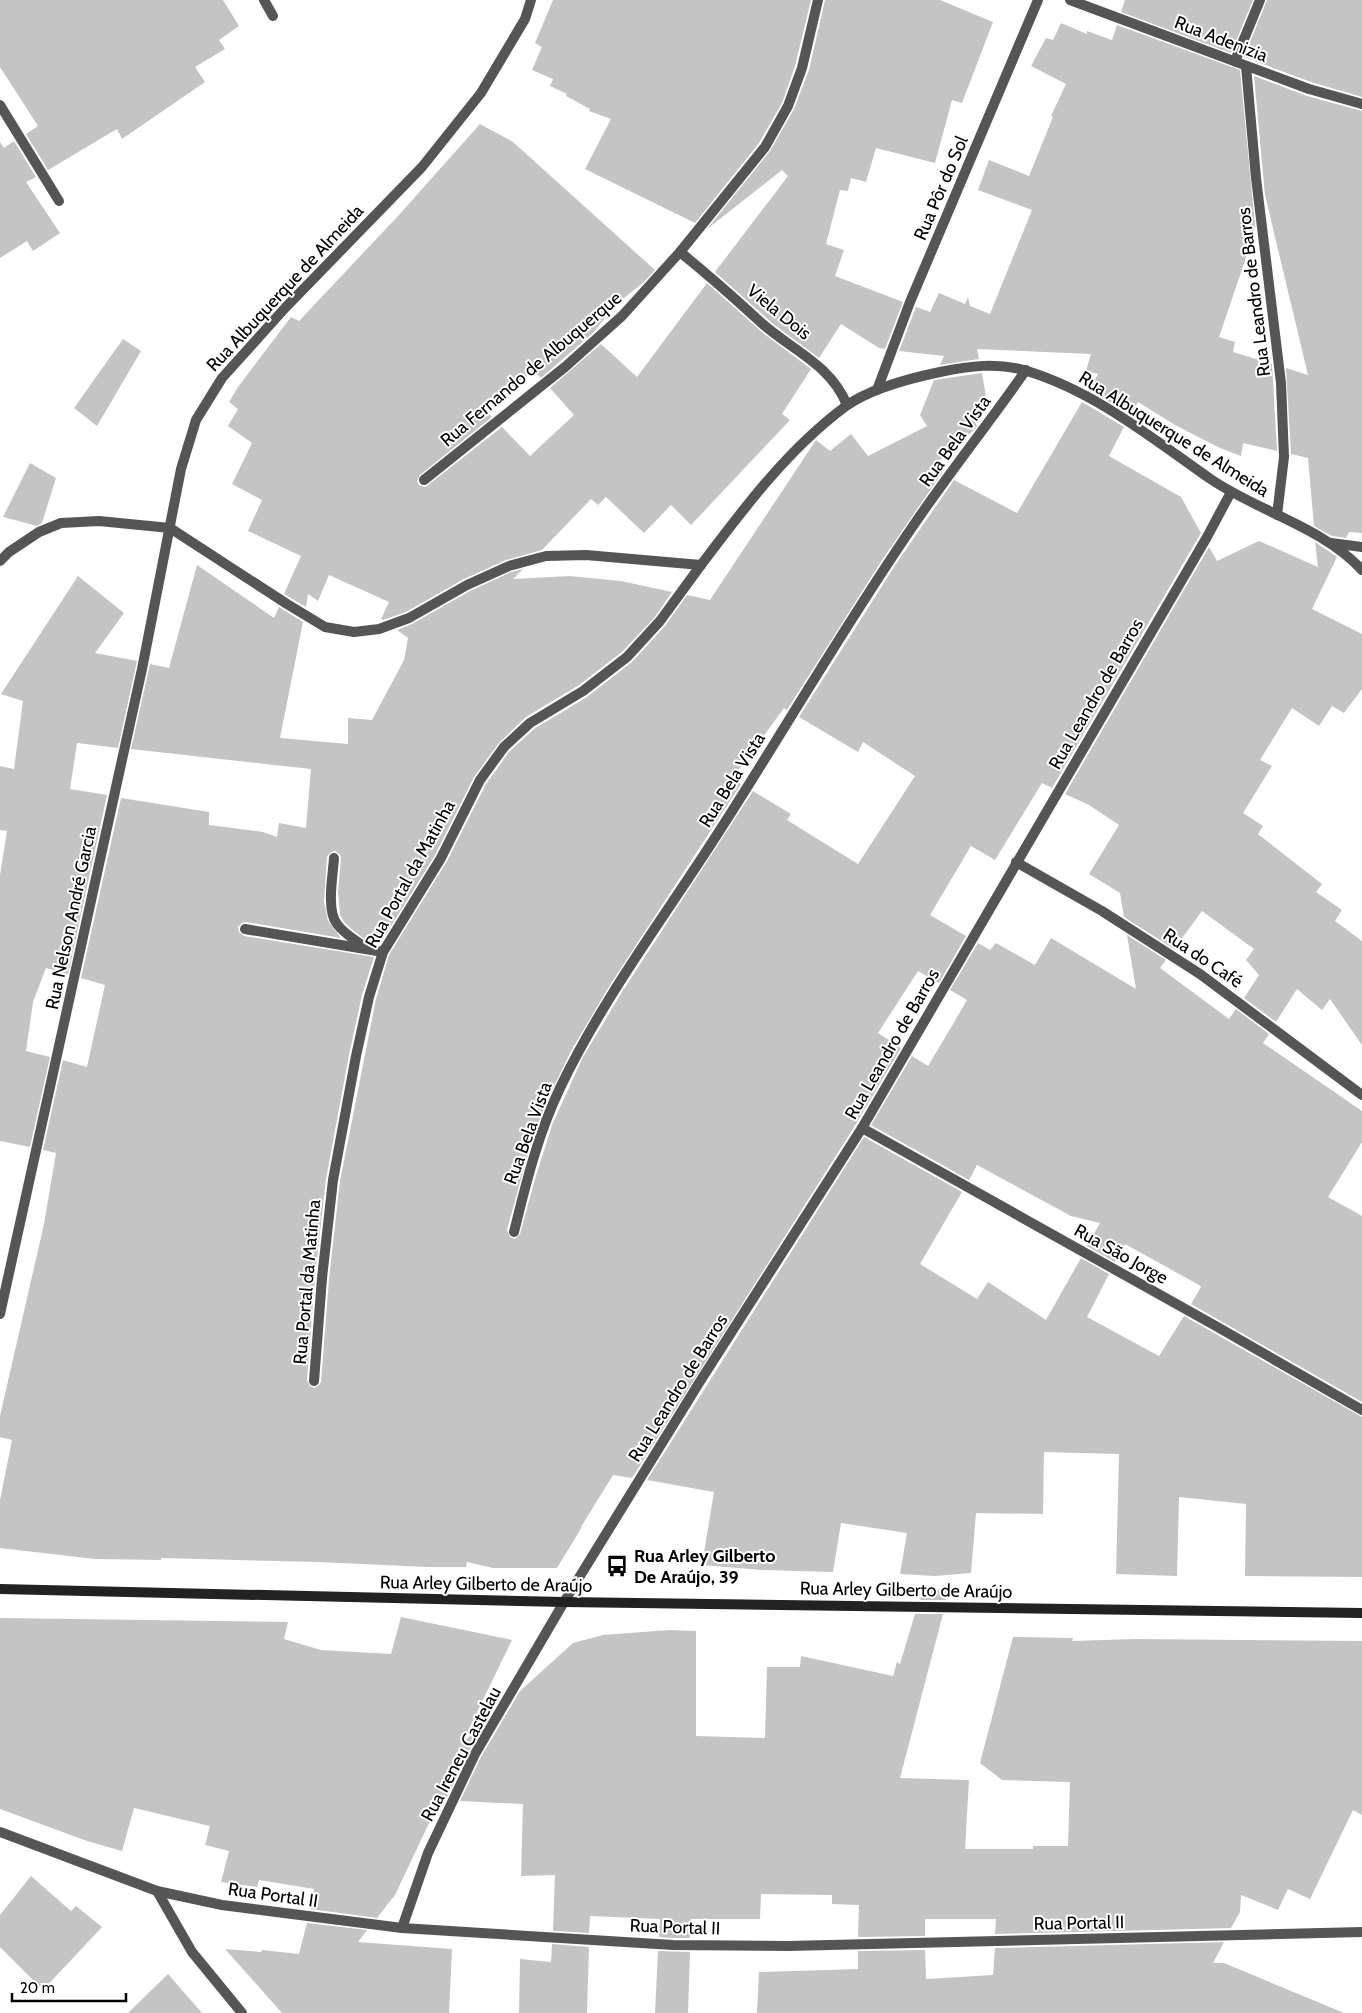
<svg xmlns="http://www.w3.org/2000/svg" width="1362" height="2013" font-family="Cabin,sans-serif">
<rect width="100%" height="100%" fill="#fff"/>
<!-- building -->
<g fill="#c4c4c4">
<path d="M0 0H223L239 26 219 40 225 49 195 67 205 82 122 139 117 129 48 170 26 134 38 126 0 67Z"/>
<path d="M553 0H811L795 66 782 103 759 143 695 223 585 169 611 119 589 111 590 109 566 96 567 94 550 86 553 79 532 70 542 47 535 43Z"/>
<path d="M825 0H940L993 22 962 103 952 100 935 163 876 148 866 182 851 178 848 191 840 190 826 244 844 250 835 276 903 302 885 349 879 348 841 324 819 358 772 323 715 272 788 176 782 170 707 229 770 151 794 109 809 70Z"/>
<path d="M1125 0H1253L1231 53 1121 12Z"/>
<path d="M1267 0H1362V97L1311 82 1244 57Z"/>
<path d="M1061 23 1087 34V31L1112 40 1117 25 1240 70 1255 225 1253 237 1219 337 1235 342 1233 352 1272 364 1277 451 1243 443 1241 456 1220 448 1175 425 1138 402 1131 415 1089 390 1098 374 1086 371 1091 354 977 349 979 359 940 365 944 356 899 351 916 307 930 312 939 293 965 304 968 297 970 306 990 314 1032 210 978 190 989 160 1029 176 1053 117 1051 116 1066 84 1031 66 1046 38 1053 40Z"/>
<path d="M1254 76 1307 96 1362 111V533L1349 532 1346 538 1332 536 1314 526 1308 458 1291 454 1286 368 1308 375 1265 195Z"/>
<path d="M480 124 513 142 655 270 644 282 614 306 594 332 541 378 534 371 483 407 492 417 420 475 417 481 419 485 425 487 428 485 502 427 530 456 574 415 550 388 601 344 637 377 707 283 763 333 811 369 782 414 790 420 691 525 671 505 644 533 606 497 598 505 591 499 542 550 506 560 464 579 406 612 383 620 381 619 389 602 329 575 318 601 308 594 306 607 284 594 301 556 248 531 262 500 232 484 252 443 228 426 238 409 229 402 238 387 291 317 299 321 398 216Z"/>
<path d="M14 141 36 177 26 182 60 233 33 251 27 241 0 258V142L4 148Z"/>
<path d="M123 339 141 351 97 426 74 408Z"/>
<path d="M982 373 988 409 972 417 977 426 972 432 931 468 942 473 882 560 787 710 784 708 733 778 741 784 610 985 571 1051 546 1103 532 1139 507 1230 510 1237 515 1239 520 1234 535 1179 552 1125 583 1057 622 992 753 791 791 814 787 820 858 864 915 776 863 742 858 752 799 717 894 567 954 480 1017 513 1082 402 1124 427 1109 456 1181 497 1201 533 1052 788 1042 783 995 860 971 846 930 915 966 936 939 983 918 971 878 1033 901 1048 856 1124 632 1478 613 1475 581 1527H582L557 1568H493L467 1562 466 1567H428L317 1562 161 1558V1560L95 1559 0 1548V1500L12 1440 0 1437V1416L44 1224 56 1153 43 1150 63 1060 87 1067 105 985 81 978 121 798 209 812V825L263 832 277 837 279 823 306 828 311 769 131 749 150 664 169 668 197 565 274 618 279 607 303 622 280 738 348 744V718L372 720 404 660 408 638 397 630 412 624 470 591 511 572 523 569 513 579 569 576 621 581 672 592 655 617 622 652 579 685 526 717 499 743 474 777 435 855 380 944 370 943 355 932 345 923 340 915 338 892 341 858 340 855 335 851 331 852 327 857 324 902 328 921 341 938 246 922 242 923 238 927 239 932 244 936 374 957 362 995 349 1055 326 1179 315 1277 307 1380 310 1386 314 1388 319 1385 321 1382 329 1279 340 1181 376 999 389 955 447 861 486 784 509 752 534 729 587 697 632 662 665 626 687 595 710 600 816 440 830 451 851 434 868 456 927 426 920 415 934 380Z"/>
<path d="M30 463 56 478 42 523 37 526 3 517Z"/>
<path d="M1259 541 1318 567 1315 542 1337 557 1312 609 1362 634V689L1344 713 1332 706 1319 726 1292 708 1260 760 1272 766 1243 813 1263 826 1258 834 1322 884 1316 892 1342 910 1335 921 1362 941V1045L1330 999 1322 1010 1297 989 1276 1022 1244 998 1259 975 1246 960 1254 949 1202 911 1174 949 1124 917 1120 893 1089 874 1119 825 1089 805 1065 794 1209 547 1217 561Z"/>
<path d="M78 576 124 613 95 653 137 661 118 748 77 743 70 789 107 795 68 974 46 968 33 1002 26 1051 50 1057 30 1147 0 1141V875L7 831 0 830V766L14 769 23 701 1 694Z"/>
<path d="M1127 935 1166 960 1160 968 1229 1019 1236 1009 1269 1034 1263 1043 1362 1111V1142L1328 1197 1362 1216V1402L1191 1304 1201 1287 1199 1285 1125 1244 1115 1262 1087 1246 1100 1223 1071 1216 977 1165 969 1180 871 1125 912 1056 928 1066 946 1036 967 1000 950 990 978 943 990 950 996 943 1035 965 1051 938 1136 989Z"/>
<path d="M864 1137 962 1192 920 1264 977 1299 988 1282 1046 1320 1081 1258 1109 1274 1087 1317 1159 1356 1184 1316 1362 1417V1577L1245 1576 1246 1504 1179 1497 1177 1576 1116 1574 1119 1454 1044 1452 1043 1514 976 1513 971 1573 935 1576 900 1574 907 1533 841 1523 833 1572 762 1570 702 1565 714 1492 647 1480Z"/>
<path d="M924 1586 948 1592 946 1600H920Z"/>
<path d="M915 1614H943L900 1778 969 1780 965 1849H1033V1846H1068L1070 1782 1002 1780 980 1763 1013 1637 1073 1638 1072 1641 1135 1639 1362 1641V1815L1353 1810 1310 1899 1288 1889 1278 1910 1241 1895 1240 1912 1231 1928 995 1934 996 1919H925V1936L858 1937 859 1905 832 1904V1895L761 1894 760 1919H691L690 1938H673L659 1937 660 1919 590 1916 589 1933 553 1931 555 1875 521 1876 523 1804 460 1801 481 1757 520 1691 573 1643 603 1635 670 1630 696 1631V1736L765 1738 767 1667H800L801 1656 893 1676 897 1662 900 1664Z"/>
<path d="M401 1617 512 1640 462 1743 486 1722 469 1751 445 1801 440 1800 395 1895 377 1918 310 1909 314 1889 259 1880 257 1887 221 1882 229 1851 205 1845 210 1826 134 1808 122 1851 87 1841 0 1809V1618L288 1622 284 1639 321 1650 391 1654Z"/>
<path d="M31 1876 71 1911 76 1906 102 1927 43 1990 0 1947V1915Z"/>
<path d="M307 1923 367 1930 358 1942 452 1949 449 2013H282L225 1949 261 1952 262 1950 299 1954Z"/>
<path d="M1224 1942 1213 1963H1224L1344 2013H757L759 1972 858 1969V1951L925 1950 926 1979 993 1975 995 1948Z"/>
<path d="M552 1944 589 1947 587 2013H519L520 1959 551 1962Z"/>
<path d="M658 1951 690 1952 688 2013H655Z"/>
<path d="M168 1974 202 2013H128Z"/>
</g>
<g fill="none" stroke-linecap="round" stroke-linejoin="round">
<!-- lane -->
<g stroke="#555" stroke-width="10">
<path d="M1246 66 1256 178 1281 383 1284 457 1277 515"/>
<path d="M680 252C706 273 731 295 755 317 786 348 830 362 847 405"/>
<path d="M1331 543 1362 547"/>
<path d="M334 858C333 875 326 910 337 924 344 934 357 941 367 949"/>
<path d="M245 929 383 952"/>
</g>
<!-- street -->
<g stroke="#555" stroke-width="10">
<path d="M264 0 273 16"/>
<path d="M1070 0 1309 89 1362 104"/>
<path d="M1235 61 1260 0"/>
<path d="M0 105 59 201"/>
<path d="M877 390 910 302 1038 0"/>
<path d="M424 480 565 367 622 316 680 252 765 147 788 106 802 68 818 0"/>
<path d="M0 561 9 552 39 532 61 523 99 521 170 528 287 604 325 627 354 632 379 629 409 618 467 585 509 566 546 556 586 555 701 565C744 508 788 449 846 406 870 389 911 378 940 372 968 366 998 362 1027 371 1096 392 1153 439 1212 480 1260 512 1322 527 1362 570"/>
<path d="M1016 862 1102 911 1200 974 1362 1095"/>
<path d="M862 1128 1214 1325 1362 1410"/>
<path d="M514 1232C526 1183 538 1134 560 1088 604 996 666 915 720 830 785 729 845 625 913 526 949 473 989 423 1026 370"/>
<path d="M0 1314 142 669 181 469 196 420 222 378 285 308 422 167 481 93 525 19 531 0"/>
<path d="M314 1381 322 1278 333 1180 356 1056 369 997 383 952 441 858 480 780 504 747 530 723 583 691 627 657 660 621 701 565"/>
<path d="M0 1832 157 1891 222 1905 402 1928 673 1945 788 1946 1362 1932"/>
<path d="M157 1891 192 1952 242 2013"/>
<path d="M402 1928 428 1853 475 1754 564 1602 699 1383 862 1128 1207 537 1231 492"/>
</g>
<!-- secondary -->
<path stroke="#222" stroke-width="10" d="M0 1589 564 1602 1362 1613"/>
</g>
<!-- icons -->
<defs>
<g id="bus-bare" transform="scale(1.725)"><path d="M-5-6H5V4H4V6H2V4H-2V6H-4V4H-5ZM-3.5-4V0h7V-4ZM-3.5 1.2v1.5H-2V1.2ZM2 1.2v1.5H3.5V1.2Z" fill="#000" stroke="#fff" stroke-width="2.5" paint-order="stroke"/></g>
</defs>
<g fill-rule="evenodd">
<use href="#bus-bare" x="617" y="1566"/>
</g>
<g text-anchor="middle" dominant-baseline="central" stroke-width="4" stroke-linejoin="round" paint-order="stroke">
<!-- street labels -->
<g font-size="18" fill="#000" stroke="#fff">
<text transform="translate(1221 39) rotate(21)">Rua Adenizia</text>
<text transform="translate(941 188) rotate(-67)">Rua Pôr do Sol</text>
<text transform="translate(285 288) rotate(-47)">Rua Albuquerque de Almeida</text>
<text transform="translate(1254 292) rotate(-97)">Rua Leandro de Barros</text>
<text transform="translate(779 312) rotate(39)">Viela Dois</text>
<text transform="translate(531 369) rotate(-40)">Rua Fernando de Albuquerque</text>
<text transform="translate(1174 434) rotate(32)">Rua Albuquerque de Almeida</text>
<text transform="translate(955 441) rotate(-54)">Rua Bela Vista</text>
<text transform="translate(1096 694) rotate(-60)">Rua Leandro de Barros</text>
<text transform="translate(732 780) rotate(-58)">Rua Bela Vista</text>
<text transform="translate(410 874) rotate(-61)">Rua Portal da Matinha</text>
<text transform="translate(71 918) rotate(-78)">Rua Nelson André Garcia</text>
<text transform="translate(1203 958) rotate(34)">Rua do Café</text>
<text transform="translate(892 1044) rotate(-60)">Rua Leandro de Barros</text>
<text transform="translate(528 1133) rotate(-70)">Rua Bela Vista</text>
<text transform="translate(1121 1254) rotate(29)">Rua São Jorge</text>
<text transform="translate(307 1282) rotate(-85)">Rua Portal da Matinha</text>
<text transform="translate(678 1388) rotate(-58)">Rua Leandro de Barros</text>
<text transform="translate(486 1584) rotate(1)">Rua Arley Gilberto de Araújo</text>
<text transform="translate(906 1590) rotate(1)">Rua Arley Gilberto de Araújo</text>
<text transform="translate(461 1754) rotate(-62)">Rua Ireneu Castelau</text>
<text transform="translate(273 1895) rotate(8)">Rua Portal II</text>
<text transform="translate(1079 1923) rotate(-1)">Rua Portal II</text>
<text transform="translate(675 1927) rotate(2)">Rua Portal II</text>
</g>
<!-- poi labels -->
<g font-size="18" font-weight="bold" fill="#000" stroke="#fff" text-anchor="start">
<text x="634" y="1556">Rua Arley Gilberto<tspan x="634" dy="21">De Araújo, 39</tspan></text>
</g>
</g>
<!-- scale -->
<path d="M12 1993v8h114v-8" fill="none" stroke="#000000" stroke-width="2.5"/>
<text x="20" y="1993" font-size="15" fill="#000000" stroke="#ffffff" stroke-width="4" paint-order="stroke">20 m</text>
</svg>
